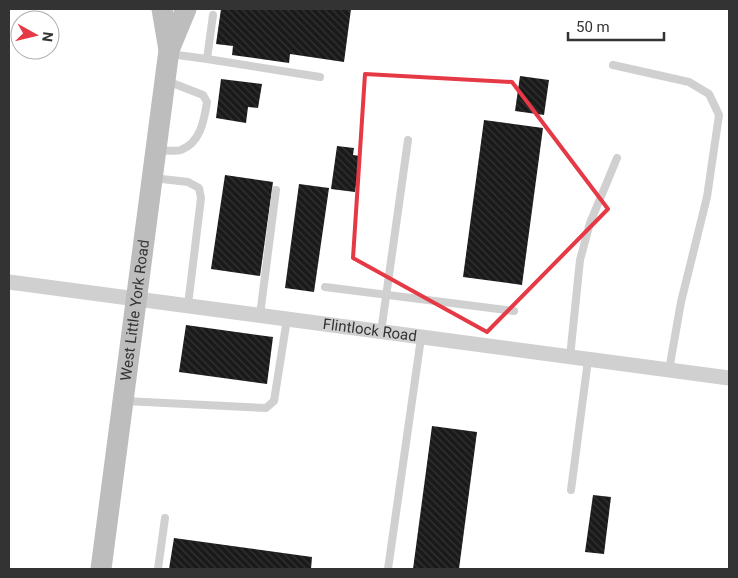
<svg xmlns="http://www.w3.org/2000/svg" width="738" height="578" font-family="Roboto,sans-serif">
<defs>
<pattern id="building-back-hatch" width="6" height="6" patternUnits="userSpaceOnUse" patternTransform="scale(1.25)"><rect width="6" height="6" fill="#1a1a1a"/><path d="M-1 5l2 2M0 0l6 6M5-1l2 2" fill="none" stroke="#333"/></pattern>
</defs>
<rect width="100%" height="100%" fill="#fff"/>
<!-- building -->
<g fill="url(#building-back-hatch)">
<path d="M221 9H351L344 62 290 54 289 63 232 55 233 46 216 44Z"/>
<path d="M520 76 549 80 544 115 515 111Z"/>
<path d="M221 79 262 84 258 108 248 107 246 123 216 118Z"/>
<path d="M484 120 543 128 522 285 463 277Z"/>
<path d="M337 146 354 148 353 155 360 156 355 192 331 189Z"/>
<path d="M225 175 273 182 260 276 211 269Z"/>
<path d="M299 184 329 188 314 292 285 288Z"/>
<path d="M186 325 273 337 267 384 179 372Z"/>
<path d="M432 426 477 432 459 569H413Z"/>
<path d="M593 495 611 497 604 554 585 552Z"/>
<path d="M174 538 312 557 311 569H169Z"/>
</g>
<g fill="none" stroke-linecap="round" stroke-linejoin="round">
<!-- lane -->
<g stroke="#d0d0d0" stroke-width="8">
<path d="M170 54 207 59 213 15"/>
<path d="M207 59 320 77"/>
<path d="M613 65 689 82 709 94 719 115 707 197 681 302 669 370"/>
<path d="M157 150C164 150 175 152 181 150 201 142 204 120 207 102L203 95 167 81"/>
<path d="M153 178 188 182 199 188 201 198 188 305"/>
<path d="M325 287 514 311"/>
<path d="M260 315 276 190"/>
<path d="M381 332 408 140"/>
<path d="M570 357 580 260 590 223 617 158"/>
<path d="M125 401 266 408 274 401 287 319"/>
<path d="M571 490 588 360"/>
<path d="M158 569 165 518"/>
<path d="M388 569 421 338"/>
</g>
<!-- street -->
<path stroke="#d0d0d0" stroke-width="15" id="s1" d="M9 282 729 378"/>
<!-- secondary -->
<g stroke="#bdbdbd" stroke-width="21">
<path d="M162 9 169 50"/>
<path id="s2" d="M101 569 169 50 186 9"/>
</g>
</g>
<!-- marked area -->
<path fill="none" stroke="#e63946" stroke-width="4" stroke-linejoin="round" d="M365 74 512 82 608 209 487 332 353 258Z"/>
<g text-anchor="middle" dominant-baseline="central" stroke-width="5" stroke-linejoin="round" paint-order="stroke">
<!-- street labels -->
<g font-size="15" fill="#333" stroke="#fff">
<text stroke="none"><textPath href="#s2" startOffset="261">West Little York Road</textPath></text>
<text stroke="none"><textPath href="#s1" startOffset="364">Flintlock Road</textPath></text>
</g>
</g>
<!-- border -->
<rect width="738" height="578" fill="none" stroke="#333333" stroke-width="20"/>
<!-- north arrow -->
<g transform="translate(35 35) rotate(98)"><circle r="24" fill="#ffffff" stroke="#adadad"/>
<path d="M0-4L9 19L0 12L-9 19Z" fill="#e63946"/>
<text y="-8" font-size="14" font-weight="bold" text-anchor="middle" fill="#333333">N</text>
</g>
<!-- scale -->
<path d="M568 32v8h96v-8" fill="none" stroke="#333333" stroke-width="2.5"/>
<text x="576" y="32" font-size="15" fill="#333333" stroke="#ffffff" stroke-width="4" paint-order="stroke">50 m</text>
</svg>
